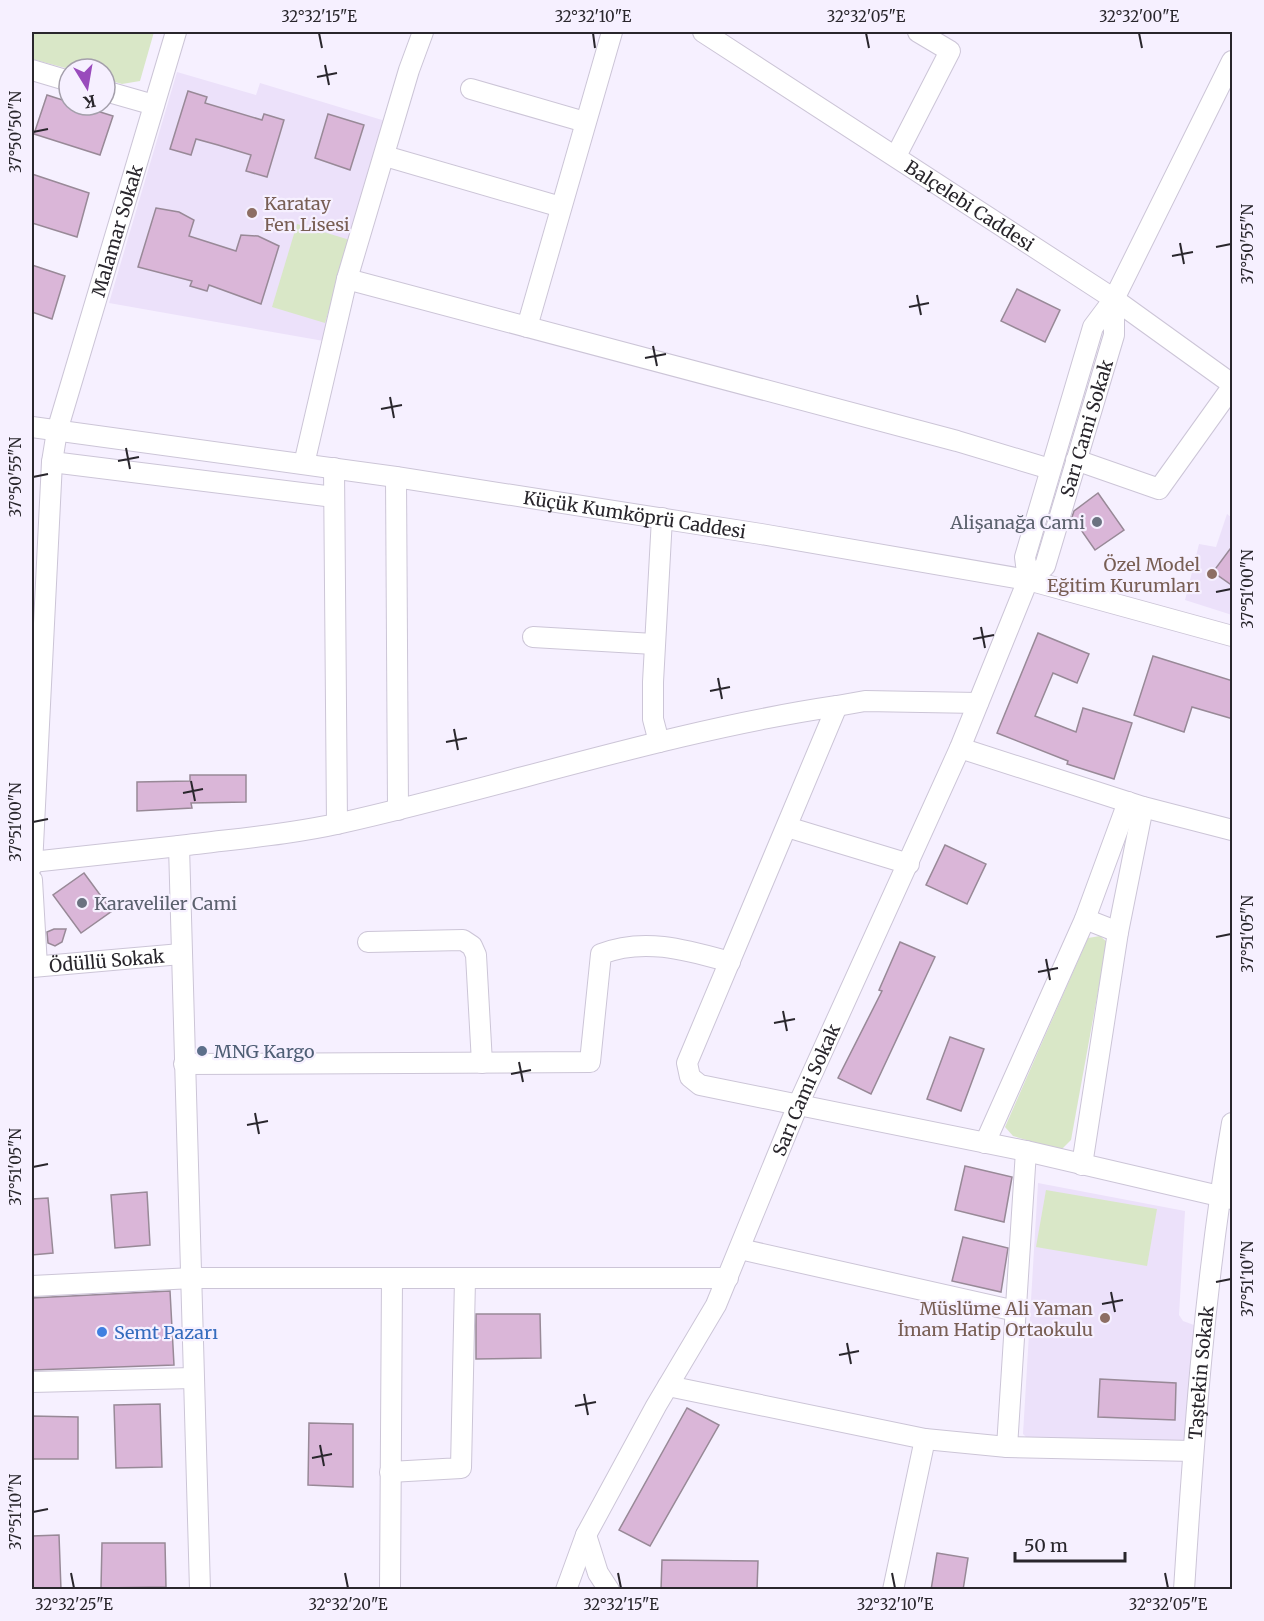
<svg xmlns="http://www.w3.org/2000/svg" width="1264" height="1621" font-family="Merriweather,serif">
<rect width="100%" height="100%" fill="#f6f0ff"/>
<!-- built -->
<g fill="#ece1fa">
<path d="M177 72 256 95 260 83 392 123 335 343 109 303Z"/>
<path d="M1227 514 1232 518V615L1185 600 1199 544 1216 547Z"/>
<path d="M1038 1183 1185 1211 1179 1315 1183 1321 1194 1325 1188 1436 1176 1447 1031 1442 1023 1434Z"/>
</g>
<!-- green -->
<g fill="#d9e7c7">
<path d="M32 32H154L140 81 122 84 105 79V69H69L32 59Z"/>
<path d="M297 224 350 240 325 323 272 307Z"/>
<path d="M1100 936 1107 942 1071 1140 1061 1150 1013 1136 1005 1127 1088 938Z"/>
<path d="M1046 1190 1157 1209 1147 1266 1036 1247Z"/>
</g>
<!-- building -->
<g fill="#dab6d8" stroke="#988997" stroke-width="1.5">
<path d="M188 91 207 97 205 103 262 120 264 114 284 120 267 177 246 171 251 155 218 145 196 139 191 155 170 149Z"/>
<path d="M47 95 69 102V105H78L113 116 100 155 34 134Z"/>
<path d="M328 114 364 125 350 170 315 158Z"/>
<path d="M32 174 89 193 77 237 32 223Z"/>
<path d="M156 208 179 212 194 220 189 236 236 251 241 235 258 236 279 246 261 304 209 285 207 291 190 286 192 281 138 267Z"/>
<path d="M32 265 65 276 52 319 32 312Z"/>
<path d="M1017 289 1060 310 1045 342 1001 321Z"/>
<path d="M1098 493 1124 530 1095 550 1072 517 1074 511Z"/>
<path d="M1233 545V586L1213 572Z"/>
<path d="M1038 633 1089 654 1077 683 1053 673 1035 716 1076 732 1083 708 1132 723 1114 779 1067 764 1068 761 997 733Z"/>
<path d="M1153 656 1233 681V719L1192 707 1184 732 1134 715Z"/>
<path d="M190 775H246V802L191 803 192 808 137 811V782L190 781Z"/>
<path d="M945 845 986 864 967 904 926 885Z"/>
<path d="M84 873 112 911 81 933 53 895Z"/>
<path d="M54 929H66L62 942 55 946 48 943 47 932Z"/>
<path d="M900 942 935 957 871 1094 838 1078 882 991 879 990Z"/>
<path d="M950 1037 984 1049 961 1111 927 1099Z"/>
<path d="M965 1166 1012 1177 1004 1222 955 1210Z"/>
<path d="M147 1192 150 1245 115 1248 111 1195Z"/>
<path d="M48 1198 53 1253 32 1255V1199Z"/>
<path d="M963 1237 1008 1248 1001 1292 952 1281Z"/>
<path d="M170 1291 174 1365 32 1370V1298Z"/>
<path d="M476 1314H540L541 1358 476 1359Z"/>
<path d="M1100 1379 1176 1383 1175 1420 1098 1417Z"/>
<path d="M160 1404 162 1467 116 1468 114 1405Z"/>
<path d="M687 1408 719 1425 650 1546 619 1530Z"/>
<path d="M32 1416 78 1417V1459H32Z"/>
<path d="M309 1423 353 1424V1487L308 1485Z"/>
<path d="M59 1535 61 1590H32V1536Z"/>
<path d="M102 1543H165L166 1587 101 1588Z"/>
<path d="M937 1553 968 1558 963 1590H931Z"/>
<path d="M662 1560 758 1561 757 1590H661Z"/>
</g>
<g fill="none" stroke-linecap="round" stroke-linejoin="round">
<!-- minor casing -->
<g stroke="#ccc5d7" stroke-width="22">
<g id="minor">
<path id="s1" d="M703 32 1114 299 1232 384"/>
<path d="M32 70 69 81"/>
<path d="M471 89 585 122"/>
<path d="M105 91 154 105"/>
<path d="M385 156 561 207"/>
<path d="M896 156 950 51 918 32"/>
<path d="M347 279 957 441 1050 469"/>
<path d="M527 327 612 32"/>
<path id="s2" d="M32 427 396 477 761 534 1028 580 1232 636"/>
<path d="M1076 460 1159 489 1232 387"/>
<path d="M52 462 334 497"/>
<path d="M304 464 347 279 409 70 423 32"/>
<path d="M334 468 337 824"/>
<path d="M396 477 398 810"/>
<path id="s3" d="M1028 580 1045 566 1114 335V299"/>
<path d="M533 637 654 644"/>
<path d="M837 706 865 701 978 703"/>
<path d="M659 742 653 719V682L662 518"/>
<path d="M960 748 1143 807 1232 830"/>
<path d="M787 827 909 864"/>
<path d="M32 862 179 846"/>
<path id="s4" d="M32 866 52 462 57 431 176 32"/>
<path d="M32 880 37 966"/>
<path d="M1085 919 1118 932"/>
<path d="M368 942 463 940 472 946 476 955 482 1063"/>
<path id="s5" d="M32 967 181 954"/>
<path d="M184 1064 590 1062 601 954C644 937 687 950 730 962"/>
<path d="M985 1143 1085 919 1128 802"/>
<path d="M1082 1165 1118 932 1143 807"/>
<path d="M740 1249 1016 1311"/>
<path d="M32 1286 193 1278H728"/>
<path d="M32 1382 193 1378"/>
<path d="M668 1386 925 1439 1007 1447 1193 1451"/>
<path d="M1007 1447 1026 1151"/>
<path d="M390 1472 461 1468 465 1279"/>
<path d="M586 1535 598 1573 609 1590"/>
<path d="M200 1590 179 846C232 839 288 835 341 823 506 786 669 731 837 706L687 1063 690 1077 700 1085 1026 1151 1232 1199"/>
<path d="M390 1590 392 1278"/>
<path id="s6" d="M566 1590 586 1535 656 1406 716 1305 798 1105 960 748 1028 580 1025 557 1093 327 1114 299 1232 61"/>
<path d="M893 1590 925 1439"/>
<path id="s7" d="M1184 1590C1194 1434 1205 1277 1232 1123"/>
</g>
</g>
<!-- minor -->
<use href="#minor" stroke="#fff" stroke-width="20"/>
</g>
<!-- ticks -->
<path fill="none" stroke="#29262c" stroke-width="2" d="M319 33 322 48M593 33 595 48M866 33 869 48M1139 33 1142 48M325 65 329 85M317 77 337 73M33 132 48 129M1180 243 1184 264M1216 247 1231 244M1172 256 1193 252M917 295 921 315M909 307 929 303M653 346 657 366M645 358 666 354M390 397 394 418M381 409 402 405M126 448 130 469M118 461 139 457M33 477 48 474M1216 592 1231 589M981 627 985 648M973 639 994 635M718 678 722 699M710 691 730 687M454 729 458 750M446 742 467 738M191 781 195 801M183 793 203 789M33 822 48 819M1216 937 1231 934M1046 959 1050 980M1038 972 1058 968M783 1011 787 1031M774 1023 795 1019M519 1062 523 1082M511 1074 531 1070M255 1113 259 1134M247 1125 268 1121M33 1167 48 1164M1216 1282 1231 1279M1111 1292 1115 1312M1102 1304 1123 1300M847 1343 851 1364M839 1355 859 1351M584 1394 588 1415M575 1406 596 1402M320 1445 324 1466M312 1458 332 1454M33 1512 48 1509M71 1573 74 1588M345 1573 348 1588M618 1573 621 1588M892 1573 895 1588M1165 1573 1168 1588"/>
<!-- markers -->
<g fill="#8d6e63" stroke="#f6f0ff" stroke-width="2">
<circle cx="252" cy="213" r="6"/>
<circle cx="1212" cy="574" r="6"/>
<circle cx="1105" cy="1318" r="6"/>
</g>
<g fill="#6b7280" stroke="#f6f0ff" stroke-width="2">
<circle cx="1097" cy="522" r="6"/>
<circle cx="82" cy="903" r="6"/>
</g>
<circle fill="#5c6f8a" stroke="#f6f0ff" stroke-width="2" cx="202" cy="1051" r="6"/>
<circle fill="#3f7fe0" stroke="#f6f0ff" stroke-width="2" cx="102" cy="1332" r="6"/>
<g text-anchor="middle" dominant-baseline="central" stroke-width="4.5" stroke-linejoin="round" paint-order="stroke">
<!-- education labels -->
<g font-size="18" fill="#785e54" stroke="#f6f0ff" text-anchor="end">
<text x="264" y="203" text-anchor="start">Karatay<tspan x="264" dy="21">Fen Lisesi</tspan></text>
<text x="1200" y="564">Özel Model<tspan x="1200" dy="21">Eğitim Kurumları</tspan></text>
<text x="1093" y="1308">Müslüme Ali Yaman<tspan x="1093" dy="21">İmam Hatip Ortaokulu</tspan></text>
</g>
<!-- street labels -->
<g font-size="18" fill="#29262c" stroke="#f6f0ff">
<text stroke="none"><textPath href="#s1" startOffset="318">Balçelebi Caddesi</textPath></text>
<text stroke="none"><textPath href="#s4" startOffset="645">Malamar Sokak</textPath></text>
<text stroke="none"><textPath href="#s3" startOffset="166">Sarı Cami Sokak</textPath></text>
<text stroke="none"><textPath href="#s2" startOffset="609">Küçük Kumköprü Caddesi</textPath></text>
<text stroke="none"><textPath href="#s5" startOffset="75">Ödüllü Sokak</textPath></text>
<text stroke="none"><textPath href="#s6" startOffset="556">Sarı Cami Sokak</textPath></text>
<text stroke="none"><textPath href="#s7" startOffset="218">Taştekin Sokak</textPath></text>
</g>
<!-- worship labels -->
<g font-size="18" fill="#5b616d" stroke="#f6f0ff" text-anchor="end">
<text x="1085" y="522">Alişanağa Cami</text>
<text x="94" y="903" text-anchor="start">Karaveliler Cami</text>
</g>
<!-- service labels -->
<g font-size="18" fill="#4e5e75" stroke="#f6f0ff" text-anchor="start">
<text x="214" y="1051">MNG Kargo</text>
</g>
<!-- shop labels -->
<g font-size="18" fill="#366cbe" stroke="#f6f0ff" text-anchor="start">
<text x="114" y="1332">Semt Pazarı</text>
</g>
</g>
<!-- border -->
<rect width="1264" height="1621" fill="none" stroke="#f6f0ff" stroke-width="66"/>
<!-- north arrow -->
<g transform="translate(87 87) rotate(169)"><circle r="28" fill="#f6f0ff" stroke="#a49fab" stroke-width="1.5"/>
<path d="M0-4.5L10 22L0 15L-10 22Z" fill="#994bbc"/>
<text y="-9" font-size="16" font-weight="bold" text-anchor="middle" fill="#29262c">K</text>
</g>
<!-- scale -->
<path d="M1015 1552v9h110v-9" fill="none" stroke="#29262c" stroke-width="3"/>
<text x="1024" y="1552" font-size="18" fill="#29262c" stroke="#f6f0ff" stroke-width="4.5" paint-order="stroke">50 m</text>
<rect x="33" y="33" width="1198" height="1555" fill="none" stroke="#29262c" stroke-width="2"/>
<g font-size="15" text-anchor="middle" fill="#29262c">
<text x="319" y="22">32°32'15"E</text>
<text x="593" y="22">32°32'10"E</text>
<text x="866" y="22">32°32'05"E</text>
<text x="1139" y="22">32°32'00"E</text>
<text transform="translate(16 132) rotate(-90)" y="5">37°50'50"N</text>
<text transform="translate(1248 244) rotate(-90)" y="5">37°50'55"N</text>
<text transform="translate(16 477) rotate(-90)" y="5">37°50'55"N</text>
<text transform="translate(1248 589) rotate(-90)" y="5">37°51'00"N</text>
<text transform="translate(16 822) rotate(-90)" y="5">37°51'00"N</text>
<text transform="translate(1248 934) rotate(-90)" y="5">37°51'05"N</text>
<text transform="translate(16 1167) rotate(-90)" y="5">37°51'05"N</text>
<text transform="translate(1248 1279) rotate(-90)" y="5">37°51'10"N</text>
<text transform="translate(16 1512) rotate(-90)" y="5">37°51'10"N</text>
<text x="74" y="1610">32°32'25"E</text>
<text x="348" y="1610">32°32'20"E</text>
<text x="621" y="1610">32°32'15"E</text>
<text x="895" y="1610">32°32'10"E</text>
<text x="1168" y="1610">32°32'05"E</text>
</g>
</svg>
